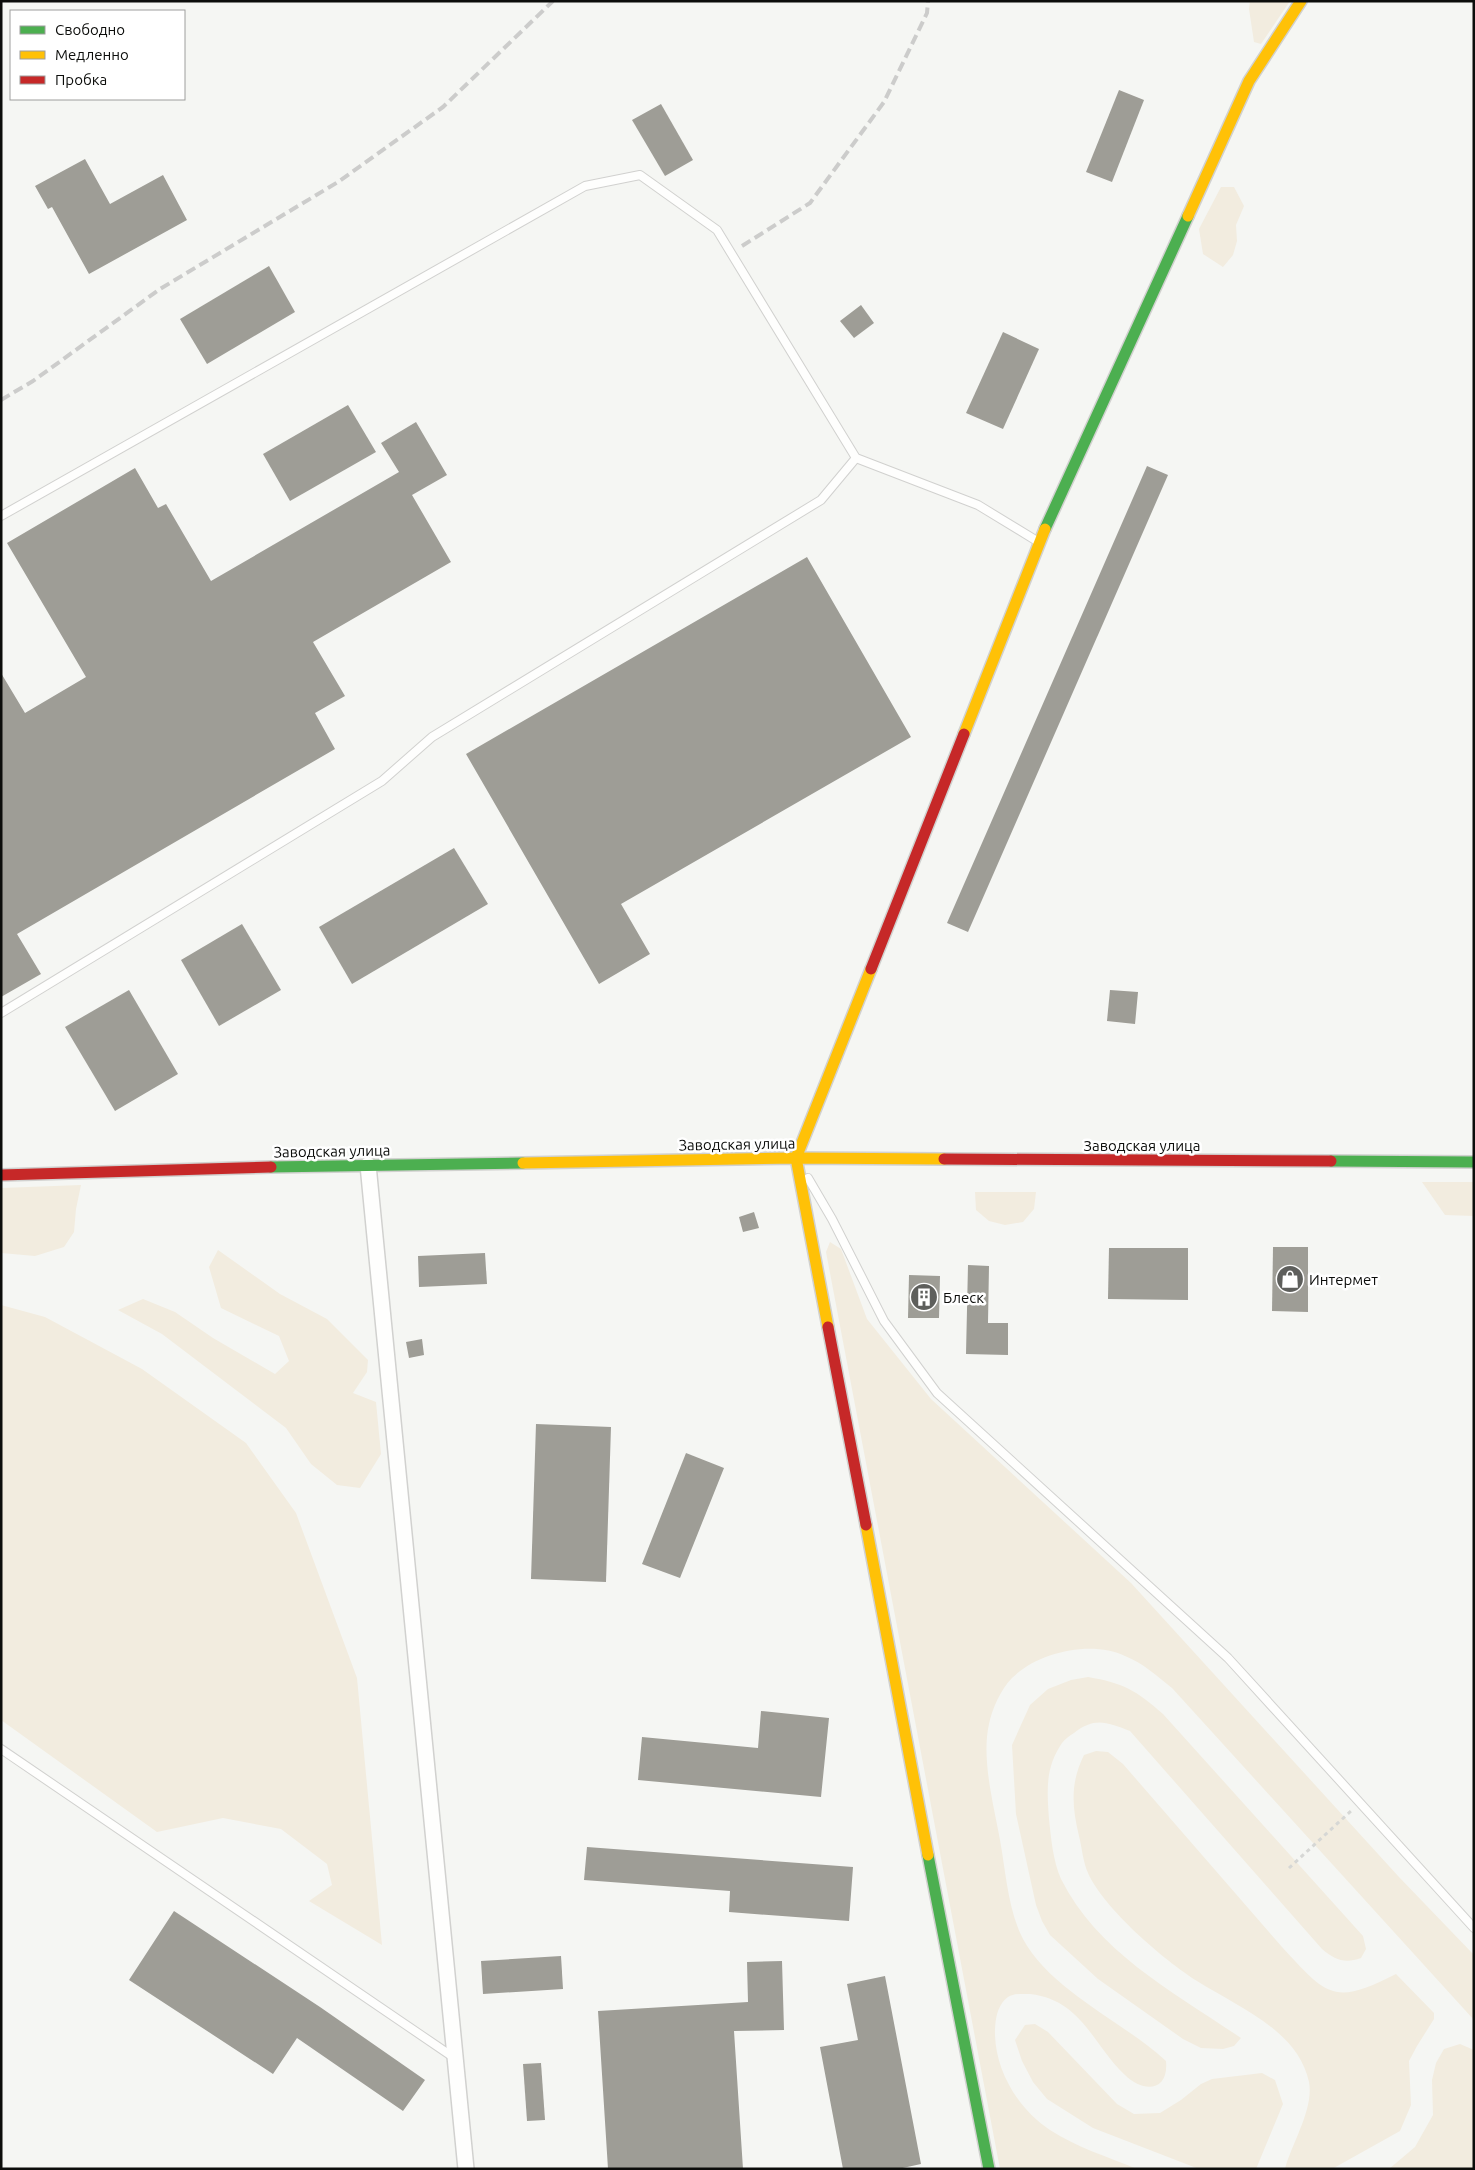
<svg xmlns="http://www.w3.org/2000/svg" width="1475" height="2170" font-family="Ubuntu,sans-serif">
<rect width="100%" height="100%" fill="#f5f6f3"/>
<!-- green -->
<g fill="#f2ecdf">
<path d="M1250 1H1290L1261 44 1254 42 1249 9Z"/>
<path d="M1221 187H1234L1244 206 1236 225 1237 241 1233 255 1223 267 1203 254 1199 229Z"/>
<path d="M1422 1182H1474V1216L1445 1215Z"/>
<path d="M81 1185 76 1209 74 1232 64 1247 35 1256 1 1253V1188Z"/>
<path d="M975 1192H1036L1034 1209 1023 1222 1005 1225 989 1221 976 1210Z"/>
<path d="M830 1242 841 1249 867 1319 931 1399 1131 1583 1399 1877 1474 1955V2020L1172 1688C1157 1676 1143 1663 1125 1656 1092 1640 1038 1652 1012 1678 1001 1689 992 1709 989 1724 981 1759 994 1806 1000 1840 1006 1873 1008 1910 1023 1939 1051 1991 1124 2022 1166 2061 1169 2092 1143 2093 1125 2075 1092 2044 1082 2000 1030 1994 1023 1994 1014 1993 1008 1997 996 2006 995 2022 995 2035 996 2072 1019 2110 1050 2130 1076 2147 1108 2157 1137 2169H1000L826 1252Z"/>
<path d="M218 1250 280 1294 327 1319 368 1360 367 1372 353 1393 376 1402 381 1454 360 1488 337 1485 311 1464 286 1428 162 1334 118 1310 143 1299 175 1312 213 1338 275 1374 289 1361 279 1336 221 1308 209 1267Z"/>
<path d="M1 1305 45 1317 142 1369 246 1443 296 1513 357 1678 382 1945 309 1901 332 1885 327 1864 281 1829 223 1818 157 1832 1 1720Z"/>
<path d="M1088 1677C1123 1683 1136 1690 1163 1714L1363 1936 1366 1949 1361 1958C1345 1964 1335 1960 1322 1949L1130 1731C1106 1722 1095 1717 1074 1733 1069 1736 1065 1739 1062 1743 1045 1768 1047 1790 1049 1819 1051 1838 1053 1861 1061 1879 1098 1953 1175 1993 1241 2038L1234 2046 1223 2049 1201 2048 1183 2039 1098 1979 1050 1935 1042 1921 1036 1905 1016 1814 1012 1745 1030 1705 1048 1689 1071 1680Z"/>
<path d="M1096 1751 1108 1752 1123 1764 1282 1947C1327 1996 1334 2006 1396 1974L1434 2013V2019L1417 2046 1409 2061 1411 2105 1400 2131 1332 2169H1285C1292 2143 1314 2109 1309 2082 1298 2030 1238 2007 1197 1981 1164 1960 1104 1909 1088 1873 1083 1862 1082 1848 1079 1836 1072 1807 1070 1783 1084 1755Z"/>
<path d="M1035 2024 1048 2032 1117 2104 1134 2114 1160 2113 1181 2100 1201 2084 1212 2079 1262 2073 1275 2080 1283 2104 1256 2169H1199L1093 2128 1047 2099 1033 2082 1022 2061 1015 2040 1025 2025Z"/>
<path d="M1460 2044 1474 2050V2169H1389L1415 2147 1433 2115 1432 2080 1436 2063 1444 2049Z"/>
</g>
<!-- building -->
<g fill="#9e9d96">
<path d="M1119 90 1144 100 1112 182 1086 172Z"/>
<path d="M661 104 693 160 665 176 632 120Z"/>
<path d="M85 159 110 204 163 175 187 220 89 274 52 207 48 209 35 186Z"/>
<path d="M269 266 295 312 207 364 180 319Z"/>
<path d="M861 305 874 323 854 338 840 321Z"/>
<path d="M1003 332 1039 349 1003 429 966 413Z"/>
<path d="M348 405 376 452 290 501 263 454Z"/>
<path d="M416 422 447 475 412 495 451 562 313 642 345 696 315 713 335 749 17 934 41 974 1 997V673L25 713 86 677 7 543 135 468 158 508 166 504 211 581 399 472 381 443Z"/>
<path d="M1147 466 1168 475 968 932 947 923Z"/>
<path d="M807 557 911 737 621 904 650 954 599 984 466 754Z"/>
<path d="M454 848 488 904 352 984 319 927Z"/>
<path d="M242 924 281 990 219 1026 181 960Z"/>
<path d="M129 990 178 1074 115 1111 65 1027Z"/>
<path d="M1110 990 1138 992 1135 1024 1107 1021Z"/>
<path d="M754 1212 759 1228 743 1232 739 1217Z"/>
<path d="M1273 1247H1308V1312L1272 1311Z"/>
<path d="M1109 1248H1188V1300L1108 1299Z"/>
<path d="M485 1253 487 1284 419 1287 418 1256Z"/>
<path d="M968 1265 989 1266 988 1323H1008V1355L966 1354Z"/>
<path d="M909 1275 940 1276 939 1318H908Z"/>
<path d="M422 1339 424 1355 409 1358 406 1342Z"/>
<path d="M536 1424 611 1427 606 1582 531 1579Z"/>
<path d="M686 1453 724 1468 680 1578 642 1564Z"/>
<path d="M761 1711 829 1718 821 1797 638 1780 642 1737 758 1748Z"/>
<path d="M587 1847 853 1867 849 1921 729 1912 730 1891 584 1880Z"/>
<path d="M174 1911 320 2007 425 2080 403 2111 297 2038 273 2074 129 1980Z"/>
<path d="M561 1956 563 1989 483 1994 481 1961Z"/>
<path d="M782 1961 784 2030 734 2031 743 2169H608L598 2011 748 2002 747 1962Z"/>
<path d="M885 1976 921 2164 898 2169H843L820 2047 858 2040 847 1984Z"/>
<path d="M541 2063 545 2120 527 2121 523 2064Z"/>
</g>
<g fill="none" stroke-linecap="round" stroke-linejoin="round">
<!-- lane casing -->
<g stroke="#d1d1cf" stroke-width="10">
<g id="lane">
<path d="M1 516 585 186 640 175 717 230 856 458 978 505 1037 541"/>
<path d="M1 1013 382 781 432 737 821 500 856 458"/>
<path d="M808 1178 832 1219 884 1321 937 1393 1228 1658 1474 1928"/>
<path d="M1 1749 456 2059"/>
</g>
</g>
<!-- street casing -->
<g stroke="#d1d1cf" stroke-width="18">
<path id="street" d="M368 1165 466 2169"/>
</g>
<!-- fast casing -->
<g stroke="#d1d1cf" stroke-width="14">
<g id="fast">
<path d="M1045 529 1188 216"/>
<path d="M1331 1161 1474 1162"/>
<path d="M271 1167 523 1163"/>
<path d="M928 1855 989 2169"/>
</g>
</g>
<!-- slow casing -->
<g stroke="#d1d1cf" stroke-width="14">
<g id="slow">
<path d="M1188 216 1249 81 1301 1"/>
<path d="M964 734 1045 529"/>
<path d="M523 1163 796 1158 944 1159"/>
<path d="M828 1327 796 1158 871 969"/>
<path d="M866 1525 928 1855"/>
</g>
</g>
<!-- jam casing -->
<g stroke="#d1d1cf" stroke-width="14">
<g id="jam">
<path d="M871 969 964 734"/>
<path d="M944 1159 1331 1161"/>
<path d="M1 1175 271 1167"/>
<path d="M828 1327 866 1525"/>
</g>
</g>
<!-- path -->
<path stroke="#d6d7d5" stroke-width="3" stroke-dasharray="4 4" stroke-linecap="butt" d="M1289 1868 1351 1811"/>
<!-- lane -->
<use href="#lane" stroke="#fefefd" stroke-width="8"/>
<!-- street -->
<use href="#street" stroke="#fefefd" stroke-width="15"/>
<!-- fast -->
<use href="#fast" stroke="#4caf50" stroke-width="11"/>
<!-- slow -->
<use href="#slow" stroke="#ffc107" stroke-width="11"/>
<!-- jam -->
<use href="#jam" stroke="#c62828" stroke-width="11"/>
<!-- rail -->
<g stroke="#cccccb" stroke-width="4" stroke-dasharray="10 5" stroke-linecap="butt">
<path d="M742 246 810 203 884 102 927 13 928 1"/>
<path d="M1 400 33 381 160 289 338 182 443 107 553 1"/>
</g>
</g>
<!-- icons -->
<defs>
<g id="shop-disc" transform="scale(1.4375)"><circle r="9.5" fill="#5e5f5c" stroke="#fff"/><path d="M-5-2.5h2.3a2.7 3.5 0 0 1 5.4 0H5L5.5 6h-11ZM-1.5-2.5h3a1.5 2.3 0 0 0-3 0Z" fill="#fff"/></g>
<g id="building-disc" transform="scale(1.4375)"><circle r="9.5" fill="#5e5f5c" stroke="#fff"/><path d="M-4-6H4V6H1V3H-1V6H-4ZM-2.5-4.3h1.7v1.8h-1.7ZM.8-4.3h1.7v1.8H.8ZM-2.5-1h1.7V.8h-1.7ZM.8-1h1.7V.8H.8Z" fill="#fff"/></g>
</defs>
<g fill-rule="evenodd">
<use href="#shop-disc" x="1290" y="1279"/>
<use href="#building-disc" x="924" y="1297"/>
</g>
<g text-anchor="middle" dominant-baseline="central" stroke-width="5" stroke-linejoin="round" paint-order="stroke">
<!-- street labels -->
<g font-size="15" fill="#0c0d0b" stroke="#fff">
<text transform="translate(737 1144) rotate(-1)">Заводская улица</text>
<text x="1142" y="1145">Заводская улица</text>
<text transform="translate(332 1151) rotate(-1)">Заводская улица</text>
</g>
<!-- poi labels -->
<g font-size="15" fill="#0c0d0b" stroke="#fff" text-anchor="start">
<text x="1309" y="1279">Интермет</text>
<text x="943" y="1297">Блеск</text>
</g>
</g>
<!-- border -->
<rect width="1475" height="2170" fill="none" stroke="#0c0d0b" stroke-width="5"/>
<!-- legend -->
<rect x="10" y="10" width="175" height="90" fill="#ffffff" stroke="#9e9e9d"/>
<rect x="20" y="26" width="25" height="8" fill="#4caf50" stroke="#9e9e9d"/>
<text x="55" y="35" font-size="15" fill="#0c0d0b">Свободно</text>
<rect x="20" y="51" width="25" height="8" fill="#ffc107" stroke="#9e9e9d"/>
<text x="55" y="60" font-size="15" fill="#0c0d0b">Медленно</text>
<rect x="20" y="76" width="25" height="8" fill="#c62828" stroke="#9e9e9d"/>
<text x="55" y="85" font-size="15" fill="#0c0d0b">Пробка</text>
</svg>
